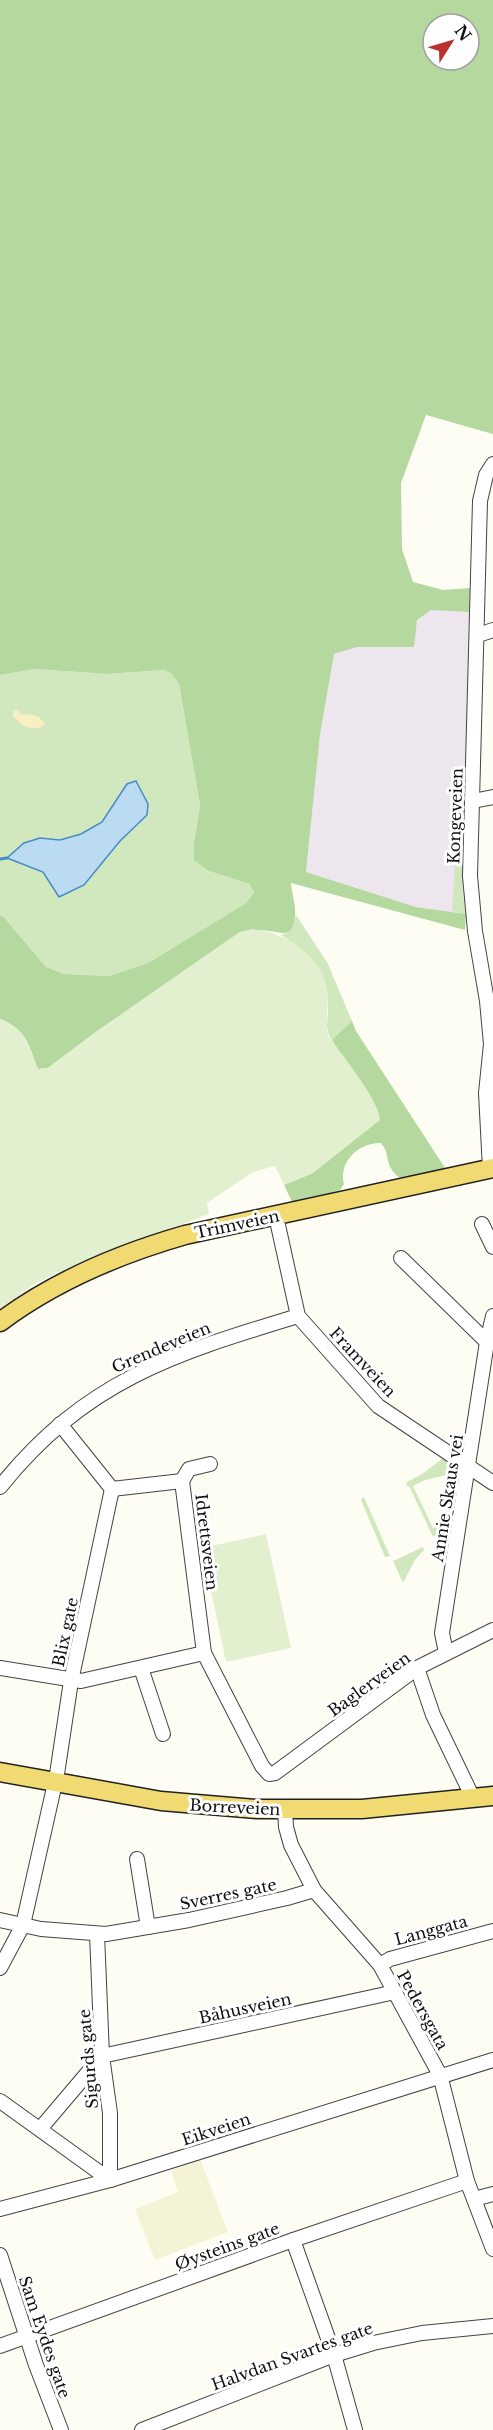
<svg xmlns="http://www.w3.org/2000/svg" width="493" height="2430" font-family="'Libre Baskerville',serif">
<rect width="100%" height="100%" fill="#fefdf4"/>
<!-- industrial -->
<path fill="#ede6ee" d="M431 609 469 612 466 914 416 907 306 872 320 735 334 654 357 647H413L417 620Z"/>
<!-- farmland -->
<path fill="#f4f3d5" d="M200 2159 228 2232 155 2260 135 2209 178 2192 171 2171Z"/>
<!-- green -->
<g fill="#d1e8be">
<path d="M35 669 107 674 164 670 172 674 179 684 200 805 194 843 209 871 251 884 254 893 246 903 148 963 109 976 64 974 46 967 3 916 0 915V675Z"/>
<path d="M457 827H461L463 830 462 888 466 914 452 911Z"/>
<path d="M296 915 327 962 352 1021 332 1040C325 1030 327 1023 328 1012 330 976 310 954 281 935 292 932 293 926 296 915Z"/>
<path d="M443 1458 449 1465 447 1475 425 1480 413 1486 433 1528 439 1525 440 1533 433 1537 410 1488 406 1484 407 1482 422 1474Z"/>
<path d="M364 1497 390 1556 385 1557 361 1500Z"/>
<path d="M423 1547 424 1550 415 1560 403 1583 393 1561Z"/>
</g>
<!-- forest -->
<g fill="#b5d89e" fill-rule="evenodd">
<path d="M0 0H493V434L426 415 401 483 402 549 413 582 443 590 470 588 469 612 431 610 417 620 414 647H357L334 654 320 735 306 872 416 907 466 914 465 930 291 883C292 894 296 906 295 916 293 938 284 933 269 931 260 929 249 932 240 932L96 1032 48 1068 38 1069C28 1044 27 1030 0 1019V915L3 916 46 967 64 974 109 976 148 963 246 903 254 893 250 884 209 871 194 860V843L200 805 179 684 172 674 164 670 107 674 35 669 0 675ZM433 24H469V60H433Z"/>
<path d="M352 1021 356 1031 445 1168 442 1171 401 1179C382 1164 392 1156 381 1143 359 1142 338 1162 344 1184L340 1190 293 1204 284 1185 313 1173 347 1064 332 1040Z"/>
</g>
<!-- sand -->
<path fill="#f8efc3" d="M18 710 21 714C33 715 37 713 45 724 34 734 22 726 13 716V711Z"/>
<!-- pitch -->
<g fill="#e3f0d0">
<path d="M252 929C283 931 322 955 327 989 329 1004 325 1020 328 1035 340 1053 380 1101 380 1120L313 1173 284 1185 275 1166 253 1172 207 1203 209 1214 88 1259 36 1283 0 1309V1019C27 1030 27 1044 38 1069L48 1068 96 1032 240 932Z"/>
<path d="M266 1534 291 1648 226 1662 202 1548Z"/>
</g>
<!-- water -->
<path fill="#bbdbf3" stroke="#468bc7" stroke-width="1.5" d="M136 781 148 804 147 815 120 841 84 885 59 897 43 872 7 858 24 843 40 838 60 840 81 834 102 822 127 784Z"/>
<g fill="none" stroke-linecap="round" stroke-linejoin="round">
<!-- stream -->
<path stroke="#468bc7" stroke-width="3" d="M0 859 7 858"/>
<!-- minor casing -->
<g stroke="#434343" stroke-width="16">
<g id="minor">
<path d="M478 635 493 630"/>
<path d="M473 801 493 797"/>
<path d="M490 1169 486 1093 491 1044 487 1001 475 931 470 876 480 501 486 475 493 464"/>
<path d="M276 1216 298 1316 378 1406 493 1483"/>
<path d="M482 1224 493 1247"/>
<path d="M401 1258 487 1342"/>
<path d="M60 1424 112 1489"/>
<path d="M182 1481 204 1653 262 1766 269 1774 275 1773 417 1668 493 1630"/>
<path d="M182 1481 189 1469 210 1464"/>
<path d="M0 1487C86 1380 173 1354 298 1316"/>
<path d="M112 1489 182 1481"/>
<path d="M446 1653 442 1633 487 1342 493 1316"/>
<path d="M0 1668 81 1681 204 1653"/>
<path d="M141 1668 163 1734"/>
<path d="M417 1668 433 1715 473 1798"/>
<path d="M285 1810 286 1827 291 1845 314 1890 380 1965 440 2075 467 2181 493 2249"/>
<path d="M137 1859 148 1927"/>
<path d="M0 1920 41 1929 106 1934 189 1920 287 1898 314 1890"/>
<path d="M97 1934 102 2056 110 2113V2180"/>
<path d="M380 1965 390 1959 493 1931"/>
<path d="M0 1968 23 1925 57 1774 71 1681 112 1489"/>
<path d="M0 2101 110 2180"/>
<path d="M40 2129 102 2056 395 1992"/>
<path d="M474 2199 493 2194"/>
<path d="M0 2209 110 2180 493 2060"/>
<path d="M293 2240 334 2355 355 2430"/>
<path d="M0 2255 36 2365 61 2430"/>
<path d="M0 2346 293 2240 467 2181"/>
<path d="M142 2430 334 2355 373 2343 422 2333 493 2326"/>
</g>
</g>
<!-- major casing -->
<g stroke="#212121" stroke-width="21">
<g id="major">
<path d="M0 1322C56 1280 119 1254 185 1235L493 1168"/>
<path d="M0 1772 161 1801 257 1809H362L493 1796"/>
</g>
</g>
<!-- minor -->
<use href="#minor" stroke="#fff" stroke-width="14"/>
<!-- major -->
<use href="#major" stroke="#f1da71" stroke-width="18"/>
</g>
<g text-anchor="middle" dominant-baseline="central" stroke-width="6" stroke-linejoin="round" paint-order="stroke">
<!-- street labels -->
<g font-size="16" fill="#101010" stroke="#fff">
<text transform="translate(455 816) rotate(-88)">Kongeveien</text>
<text transform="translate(237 1224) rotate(-12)">Trimveien</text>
<text transform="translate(161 1347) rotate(-23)">Grendeveien</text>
<text transform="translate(363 1362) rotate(47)">Framveien</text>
<text transform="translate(447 1498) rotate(-81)">Annie Skaus vei</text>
<text transform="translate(207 1542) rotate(83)">Idrettsveien</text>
<text transform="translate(65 1632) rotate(-78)">Blix gate</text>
<text transform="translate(369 1684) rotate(-36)">Baglerveien</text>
<text transform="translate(235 1807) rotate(3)">Borreveien</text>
<text transform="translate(228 1894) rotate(-12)">Sverres gate</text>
<text transform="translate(431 1930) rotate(-15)">Langgata</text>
<text transform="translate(245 2008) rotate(-12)">Båhusveien</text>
<text transform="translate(423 2010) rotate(61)">Pedersgata</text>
<text transform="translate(88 2059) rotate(-95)">Sigurds gate</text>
<text transform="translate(216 2129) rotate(-18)">Eikveien</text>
<text transform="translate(227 2246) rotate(-20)">Øysteins gate</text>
<text transform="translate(45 2337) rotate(71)">Sam Eydes gate</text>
<text transform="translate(292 2356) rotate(-20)">Halvdan Svartes gate</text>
</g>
</g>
<!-- north arrow -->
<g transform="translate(451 42) rotate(53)"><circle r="28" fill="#ffffff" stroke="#9f9f9f" stroke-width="1.5"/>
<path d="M0-4.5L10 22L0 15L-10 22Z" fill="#ba312f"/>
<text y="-9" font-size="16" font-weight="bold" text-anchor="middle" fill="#101010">N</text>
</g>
</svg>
